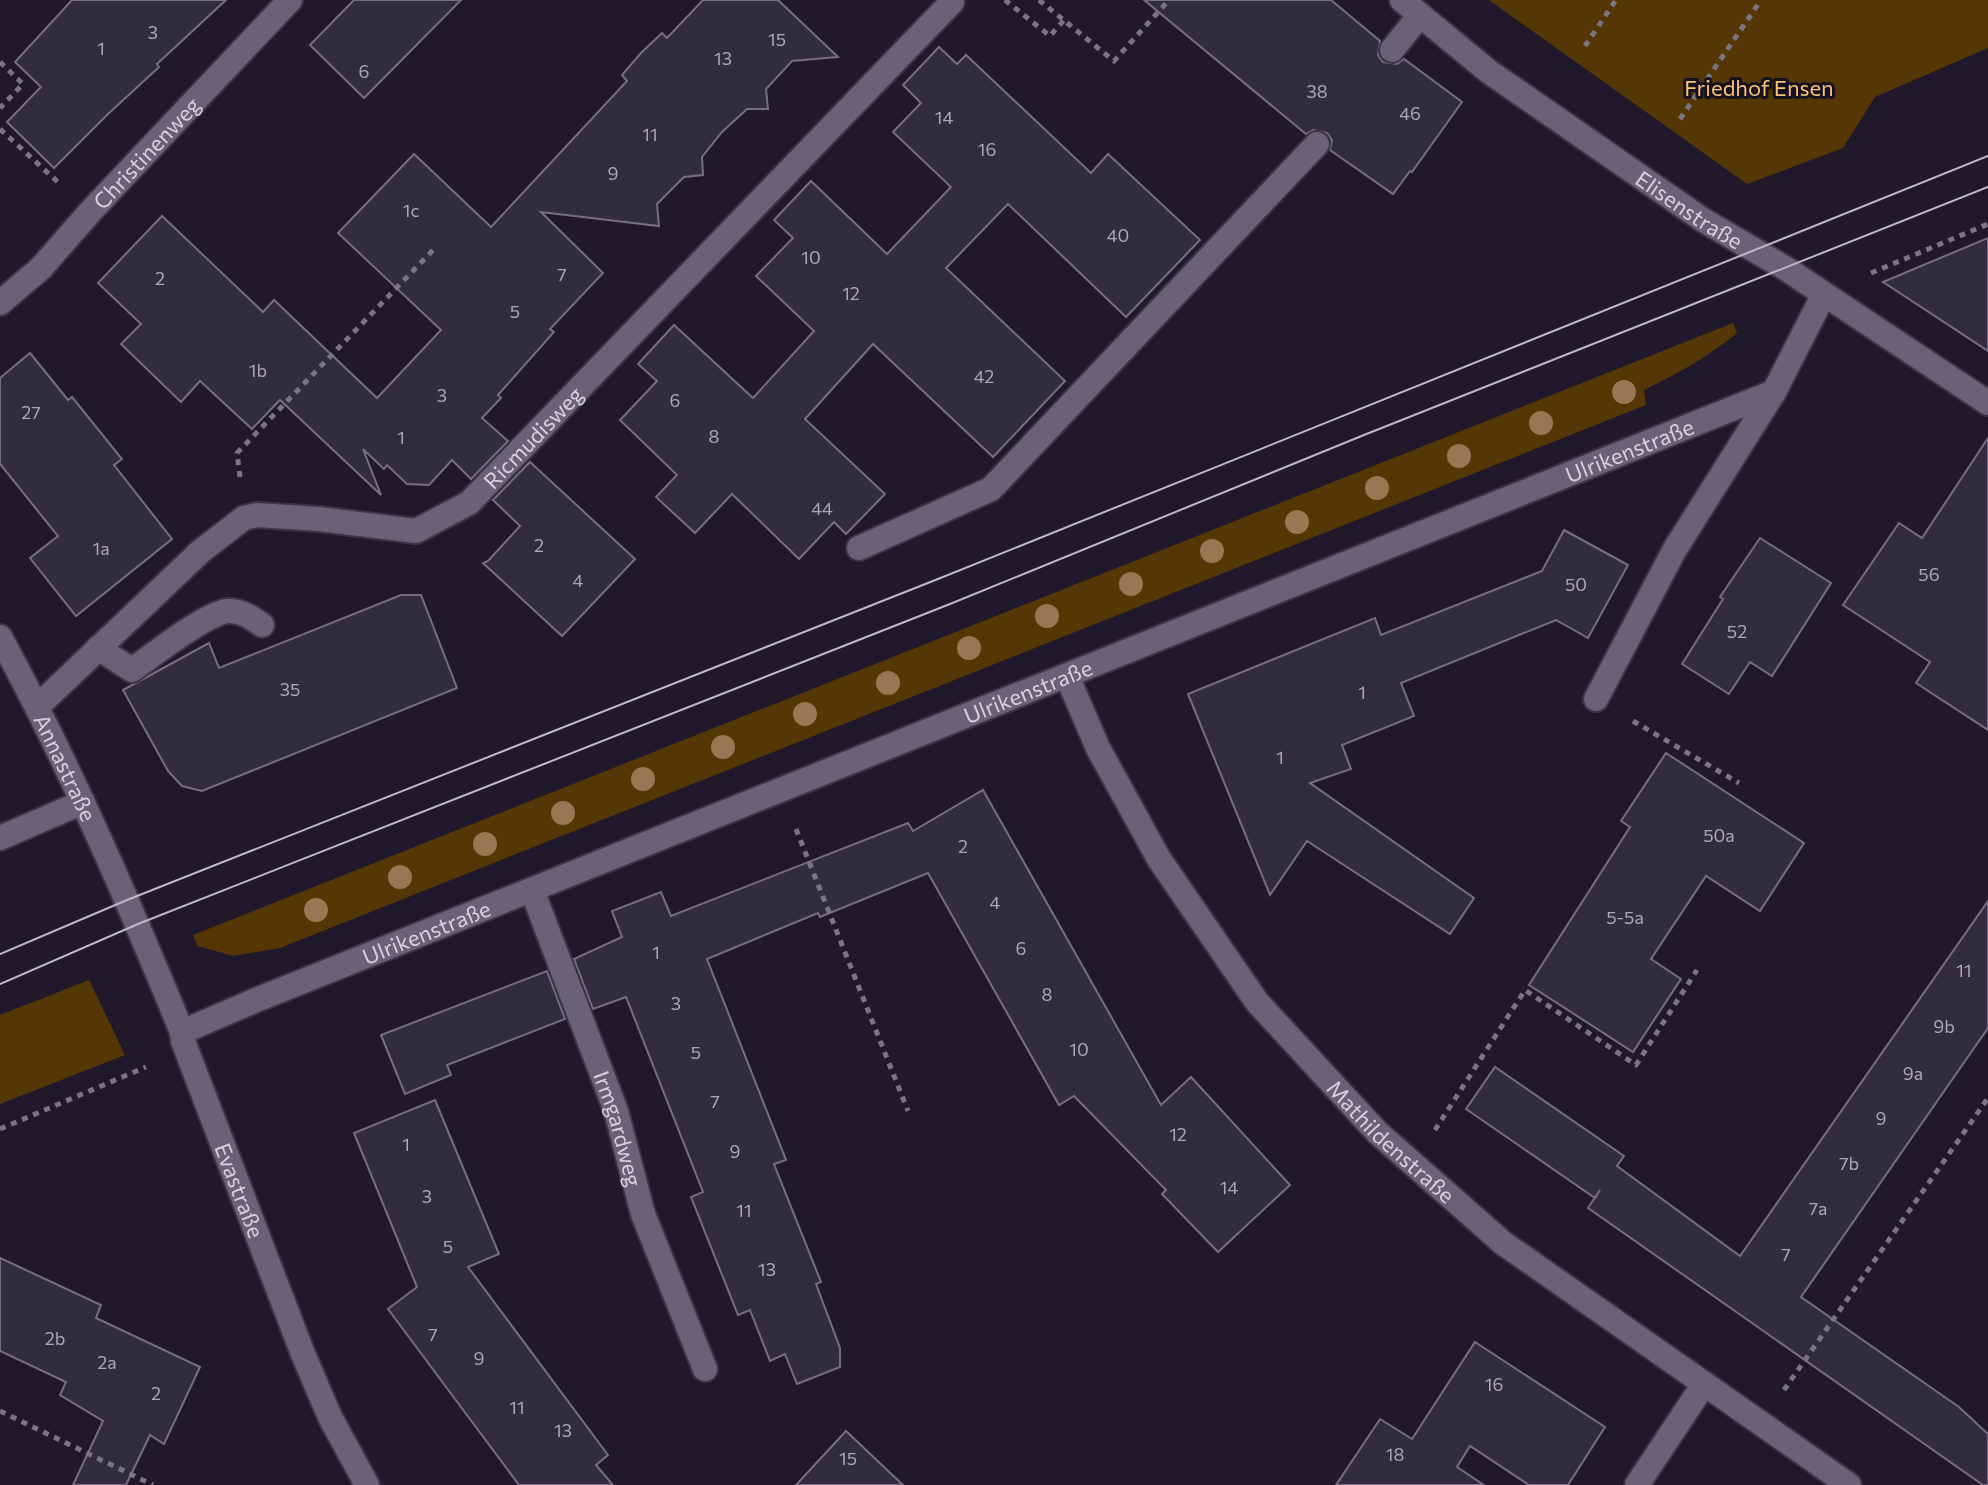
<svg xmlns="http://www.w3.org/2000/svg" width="1988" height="1485" font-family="Commissioner,sans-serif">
<rect width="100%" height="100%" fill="#1f192b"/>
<!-- green -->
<g fill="#543704">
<path d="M1489 0H1988V48L1875 97 1843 148 1747 184Z"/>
<path d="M1733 323 1737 333C1705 359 1680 372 1644 390L1646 405 280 948 233 956 198 946 193 935Z"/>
<path d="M89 980 125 1055 0 1104V1015Z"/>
</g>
<!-- building -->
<g fill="#322c3f" stroke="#756e84" stroke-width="2">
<path d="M72 0H226L157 64 159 67 108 114 54 168 7 122 41 87 15 62Z"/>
<path d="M354 0H461L364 98 310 45Z"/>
<path d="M703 0H778L838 57 792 61 766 89 768 109H747L722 132 702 157 703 175 684 177 657 204 659 226 541 212 603 273 550 329 554 332 498 395 501 398 482 418 508 441 471 479 452 460 429 485 407 484 387 465 384 469 363 449 381 495 280 400 252 429 200 381 181 402 121 344 141 324 98 283 162 216 263 312 274 300 377 398 441 330 338 233 414 154 491 227 627 81 622 75 641 53 662 33 667 38Z"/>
<path d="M1144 0H1331L1380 41 1378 55 1383 62 1397 64 1404 59 1462 102 1412 172 1410 171 1393 194 1330 150 1332 140 1327 133 1313 130 1306 134Z"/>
<path d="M939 47 957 64 966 55 1091 173 1108 154 1200 240 1126 317 1008 204 946 268 1065 381 993 457 873 344 805 419 885 494 846 534 834 522 799 559 732 494 695 533 656 497 677 475 620 420 657 381 638 364 674 325 753 398 814 331 756 276 793 238 774 220 811 181 887 254 951 187 893 132 921 103 903 85Z"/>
<path d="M1988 238V351L1883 282Z"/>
<path d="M30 353 68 400 72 397 122 459 114 465 172 539 76 616 30 558 58 536 0 464V378Z"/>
<path d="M1988 438V730L1916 683 1930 662 1843 605 1899 523 1922 538Z"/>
<path d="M530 462 635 559 562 636 483 563 488 561 520 526 493 500Z"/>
<path d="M1564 530 1628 565 1588 638 1556 620 1401 683 1414 716 1342 745 1351 769 1310 783 1474 898 1450 934 1307 841 1270 895 1188 694 1375 618 1381 635 1542 571Z"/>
<path d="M1760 538 1831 583 1772 676 1750 662 1729 694 1682 664 1723 599 1720 597Z"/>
<path d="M401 595H421L457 688 202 791 182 786 168 771 123 690 209 643 219 668Z"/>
<path d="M1666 753 1804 843 1760 911 1706 876 1651 959 1681 979 1633 1052 1529 985 1630 827 1621 821Z"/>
<path d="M983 790 1161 1105 1191 1077 1290 1185 1218 1252 1162 1194 1166 1190 1074 1096 1059 1105 928 873 820 917 818 913 707 959 786 1160 774 1164 821 1282 816 1284 840 1348V1367L797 1384 785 1354 770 1361 750 1310 738 1315 691 1197 703 1192 626 997 593 1009 574 959 622 937 612 911 661 892 671 916 908 823 913 831Z"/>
<path d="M1988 901V1028L1801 1297 1959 1407 1988 1434V1485H1983L1588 1208 1600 1190 1595 1198 1466 1109 1495 1067 1624 1156 1617 1166 1740 1256Z"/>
<path d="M547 971 565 1019 447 1065 451 1075 405 1094 381 1035Z"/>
<path d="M435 1100 499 1254 468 1267 608 1455 596 1465 613 1485H519L388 1309 417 1287 354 1133Z"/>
<path d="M0 1258 101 1305 96 1318 200 1367 164 1444 150 1435 126 1485H73L103 1421 60 1395 66 1382 0 1351Z"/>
<path d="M1475 1342 1605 1427 1568 1485H1529L1470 1446 1457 1467 1484 1485H1336L1380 1419 1412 1439Z"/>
<path d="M846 1431 903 1485H796Z"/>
</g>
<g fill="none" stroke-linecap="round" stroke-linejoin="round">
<!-- lane casing -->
<g stroke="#3a3544" stroke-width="28">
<g id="lane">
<path d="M1392 50 1420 15"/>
<path d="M859 548 991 489 1317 144"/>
<path d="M98 648 132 670C153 655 206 613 228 611 241 610 252 618 262 625"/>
<path d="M1596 699 1675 549 1774 392"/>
<path d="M0 838 83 802"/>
<path d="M1637 1485 1704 1384"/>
</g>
</g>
<!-- street casing -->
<g stroke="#3a3544" stroke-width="28">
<g id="street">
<path id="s1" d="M1402 0 1488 71 1703 220 1785 268 1988 403"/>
<path id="s2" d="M0 303 41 268 90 212 290 0"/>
<path id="s3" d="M0 637C69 764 127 898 182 1032L183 1041 303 1354 330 1417 367 1485"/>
<path id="s4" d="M1067 676 1098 748 1159 859 1257 1002 1377 1132 1503 1243 1849 1485"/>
<path id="s5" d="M38 706 201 551 244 518 257 515 319 519 416 531 469 503 952 2"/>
<path id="s6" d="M532 890 616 1111 643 1214 705 1369"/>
<path id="s7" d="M182 1032 261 998 1774 392 1823 296"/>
</g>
</g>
<!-- path -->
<g stroke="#7a7584" stroke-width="5" stroke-dasharray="6 6" stroke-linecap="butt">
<path d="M1005 0 1050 36 1064 20"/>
<path d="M1039 0 1114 61 1169 0"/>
<path d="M1585 46 1616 0"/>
<path d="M0 62 23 84 0 108"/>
<path d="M1680 119 1761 0"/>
<path d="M0 129 60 184"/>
<path d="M1871 273 1988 224"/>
<path d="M240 477 237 453 436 247"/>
<path d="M1633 721 1739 783"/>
<path d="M796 829 908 1111"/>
<path d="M0 1129 146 1067"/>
<path d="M1435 1130 1525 990 1636 1065 1697 970"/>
<path d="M1784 1390 1988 1098"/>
<path d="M0 1411 153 1485"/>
</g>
<!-- lane -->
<use href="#lane" stroke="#686177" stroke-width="24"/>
<!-- street -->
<use href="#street" stroke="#686177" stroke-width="24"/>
<!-- tram -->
<g stroke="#bdb9c6" stroke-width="2">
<path d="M0 954 127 900 943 577 1988 156"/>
<path d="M0 984 138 924 950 604 1364 435 1988 187"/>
</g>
</g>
<!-- trees -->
<g fill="#977754">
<circle cx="1624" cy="392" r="12"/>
<circle cx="1541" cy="423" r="12"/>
<circle cx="1459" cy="456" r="12"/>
<circle cx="1377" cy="488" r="12"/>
<circle cx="1297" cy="522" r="12"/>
<circle cx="1212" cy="551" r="12"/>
<circle cx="1131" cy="584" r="12"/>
<circle cx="1047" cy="616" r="12"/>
<circle cx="969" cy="648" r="12"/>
<circle cx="888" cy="683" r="12"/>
<circle cx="805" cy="714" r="12"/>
<circle cx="723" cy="747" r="12"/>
<circle cx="643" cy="779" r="12"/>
<circle cx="563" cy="813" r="12"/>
<circle cx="485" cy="844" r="12"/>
<circle cx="400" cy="877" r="12"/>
<circle cx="316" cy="910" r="12"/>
</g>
<g text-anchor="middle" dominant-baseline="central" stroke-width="6" stroke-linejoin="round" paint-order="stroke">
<!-- number labels -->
<g font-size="18" fill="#ada8b6">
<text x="153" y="32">3</text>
<text x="777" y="39">15</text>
<text x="101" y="48">1</text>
<text x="723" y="58">13</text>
<text x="364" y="71">6</text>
<text x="1317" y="91">38</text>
<text x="1410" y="113">46</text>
<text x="944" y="117">14</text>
<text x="650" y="134">11</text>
<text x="987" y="149">16</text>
<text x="613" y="173">9</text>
<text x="411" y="210">1c</text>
<text x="1118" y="235">40</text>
<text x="811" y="257">10</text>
<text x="562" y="274">7</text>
<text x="160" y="278">2</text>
<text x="851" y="293">12</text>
<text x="515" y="311">5</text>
<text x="258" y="370">1b</text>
<text x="984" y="376">42</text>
<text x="442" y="395">3</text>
<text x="675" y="400">6</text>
<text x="31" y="412">27</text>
<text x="714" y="436">8</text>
<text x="401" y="437">1</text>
<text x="822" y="508">44</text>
<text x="539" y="545">2</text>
<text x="101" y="548">1a</text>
<text x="1929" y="574">56</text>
<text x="578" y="580">4</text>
<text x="1576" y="584">50</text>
<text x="1737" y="631">52</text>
<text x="290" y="689">35</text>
<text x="1362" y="692">1</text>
<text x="1280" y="757">1</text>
<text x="1719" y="835">50a</text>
<text x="963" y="846">2</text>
<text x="995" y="902">4</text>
<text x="1625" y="917">5-5a</text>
<text x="1021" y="948">6</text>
<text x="656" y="952">1</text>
<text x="1964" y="970">11</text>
<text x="1047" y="994">8</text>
<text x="676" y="1003">3</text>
<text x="1944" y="1026">9b</text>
<text x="1079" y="1049">10</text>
<text x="696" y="1052">5</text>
<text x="1913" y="1073">9a</text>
<text x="715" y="1101">7</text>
<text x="1881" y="1118">9</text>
<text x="1178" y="1134">12</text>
<text x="406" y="1144">1</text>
<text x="735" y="1151">9</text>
<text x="1849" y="1163">7b</text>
<text x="1229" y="1187">14</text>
<text x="427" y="1196">3</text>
<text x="1818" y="1208">7a</text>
<text x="744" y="1210">11</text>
<text x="448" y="1246">5</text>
<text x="1786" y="1254">7</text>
<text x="767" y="1269">13</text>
<text x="433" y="1334">7</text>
<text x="55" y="1338">2b</text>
<text x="479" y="1358">9</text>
<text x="107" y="1362">2a</text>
<text x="1494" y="1384">16</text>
<text x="156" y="1393">2</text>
<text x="517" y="1407">11</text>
<text x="563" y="1430">13</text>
<text x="1395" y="1454">18</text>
<text x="848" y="1458">15</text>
</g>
<!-- park labels -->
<g font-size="22" fill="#fac475" stroke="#161021">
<text x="1759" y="87">Friedhof Ensen</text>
</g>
<!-- street labels -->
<g font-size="22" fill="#d6d2de" stroke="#161021">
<text stroke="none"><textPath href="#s2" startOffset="210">Christinenweg</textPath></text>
<text stroke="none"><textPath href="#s1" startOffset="356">Elisenstraße</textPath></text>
<text stroke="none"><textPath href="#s5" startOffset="604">Ricmudisweg</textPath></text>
<text stroke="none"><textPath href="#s7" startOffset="1560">Ulrikenstraße</textPath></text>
<text stroke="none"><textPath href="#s7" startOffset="912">Ulrikenstraße</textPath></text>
<text stroke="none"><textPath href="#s3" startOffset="146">Annastraße</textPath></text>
<text stroke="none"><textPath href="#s7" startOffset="264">Ulrikenstraße</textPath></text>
<text stroke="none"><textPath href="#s6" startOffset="254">Irmgardweg</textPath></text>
<text stroke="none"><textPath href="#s4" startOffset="572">Mathildenstraße</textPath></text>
<text stroke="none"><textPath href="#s3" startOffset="604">Evastraße</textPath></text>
</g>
</g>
</svg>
